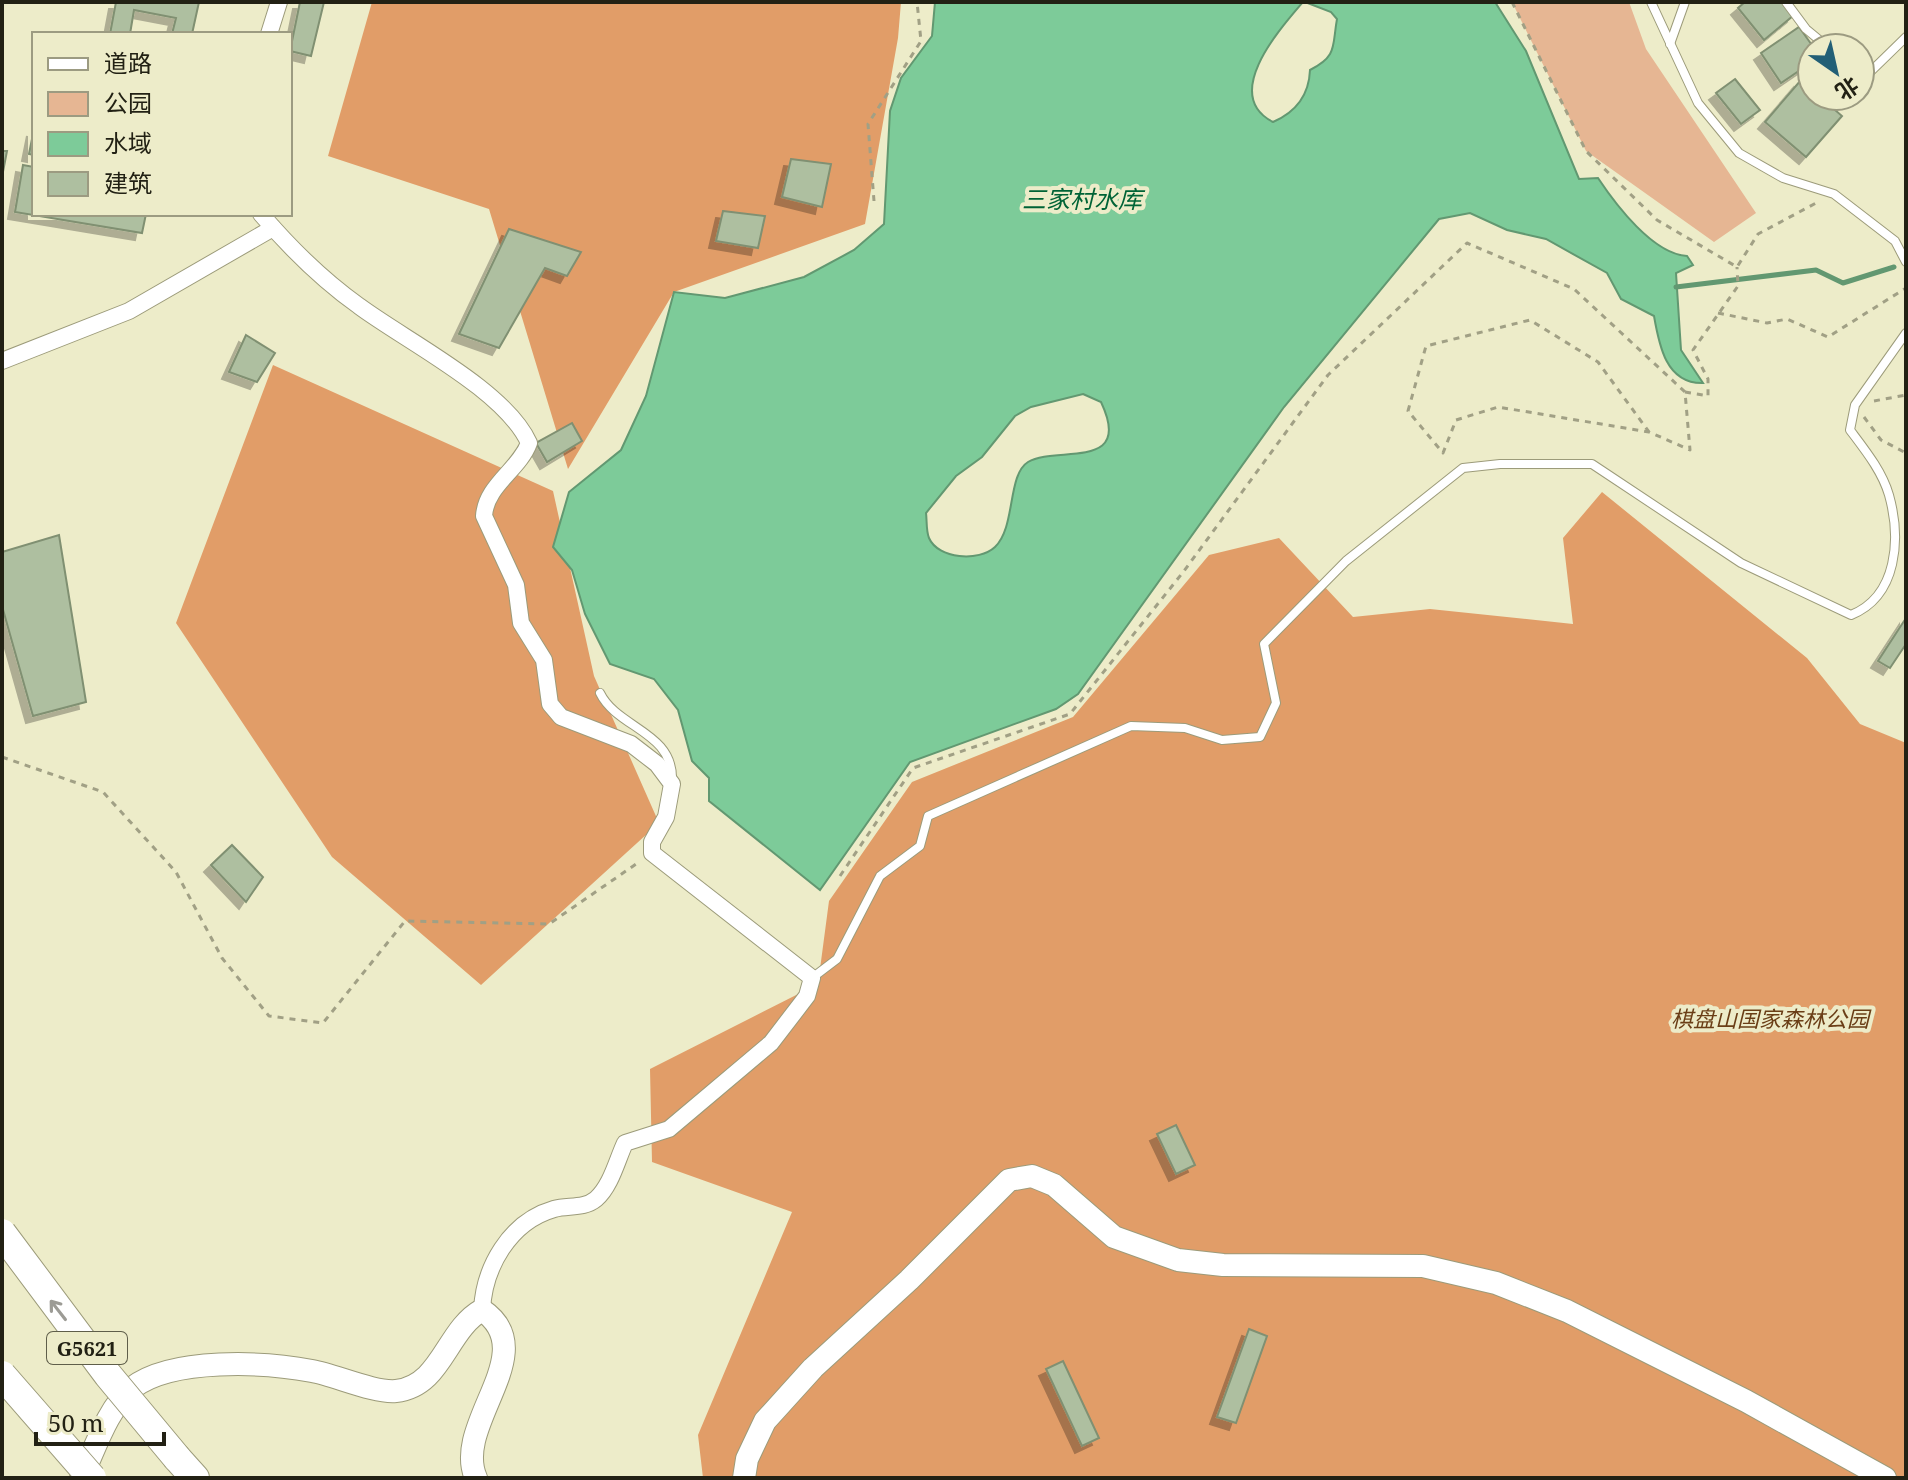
<svg xmlns="http://www.w3.org/2000/svg" width="1908" height="1480" font-family="'Noto Serif','Noto Sans SC',serif">
<defs>
<filter id="shadow"><feDropShadow dx="-7" dy="7" stdDeviation="0" flood-color="#0004"/></filter>
</defs>
<rect width="100%" height="100%" fill="#edecc9"/>
<!-- green -->
<path fill="#e6b693" d="M1512 2H1629L1646 49 1756 213 1714 242 1586 151Z"/>
<!-- forest -->
<g fill="#e19d68">
<path d="M372 2H901L898 38 865 224 674 292 568 469 489 209 328 156Z"/>
<path d="M273 365 553 491 594 676 659 823 481 985 332 857 176 623Z"/>
<path d="M1602 492 1807 658 1860 724 1906 743V1478H703L698 1435 792 1212 652 1162 650 1069 818 984 829 901 912 782 1073 717 1209 555 1279 538 1353 617 1430 609 1573 624 1563 538Z"/>
</g>
<!-- water -->
<path fill="#7dcb99" stroke="#629871" stroke-width="2" fill-rule="evenodd" d="M935 2H1303C1279 30 1221 95 1273 122 1296 112 1309 96 1310 70 1338 56 1332 46 1337 19L1331 12 1305 2H1495L1526 51 1579 179 1598 178C1616 205 1653 254 1687 256L1693 265 1676 273 1681 350 1703 383C1666 384 1659 345 1654 316L1621 299 1607 273 1546 239 1507 230 1470 213 1439 219 1284 407 1078 694 1056 709 910 762 820 890 709 801V778L692 761 678 710 654 679 610 664 585 614 572 570 553 547 569 492 621 450 646 396 674 292 725 298 804 277 854 250 884 224 890 111 901 78 932 36ZM1083 394 1101 402C1134 472 1056 445 1028 462 1007 475 1016 527 995 547 979 562 938 559 929 538 926 531 927 520 926 513L956 476 982 457 1015 416 1031 407Z"/>
<g fill="none" stroke-linecap="round" stroke-linejoin="round">
<!-- stream -->
<path stroke="#629871" stroke-width="5" d="M1676 287 1816 270 1843 283 1894 267"/>
</g>
<!-- building -->
<g fill="#aebfa0" stroke="#809072" stroke-width="2" filter="url(#shadow)">
<path d="M116 2H199L192 34H172L176 18 134 10 130 34H110Z"/>
<path d="M300 2H324L311 56 290 51Z"/>
<path d="M1745 2H1784L1794 15 1764 40 1738 8Z"/>
<path d="M1799 27 1814 48 1812 62 1781 83 1761 53Z"/>
<path d="M1735 79 1760 110 1741 124 1716 93Z"/>
<path d="M1801 80 1812 90V96H1819L1842 116 1806 157 1765 122Z"/>
<path d="M34 129V155L29 154Z"/>
<path d="M2 151H7L2 177Z"/>
<path d="M791 159 831 164 822 207 782 197Z"/>
<path d="M23 165 34 167V214H146L142 233 15 212Z"/>
<path d="M723 211 765 216 758 248 716 241Z"/>
<path d="M509 229 581 252 567 276 545 268 499 348 459 334Z"/>
<path d="M246 335 275 353 257 382 229 372Z"/>
<path d="M572 423 582 441 547 462 536 443Z"/>
<path d="M59 535 86 702 33 716 2 606V552Z"/>
<path d="M1906 618V644L1890 668 1878 661Z"/>
<path d="M232 845 263 877 246 902 211 865Z"/>
<path d="M1176 1125 1195 1165 1176 1174 1157 1134Z"/>
<path d="M1249 1329 1267 1336 1236 1423 1217 1417Z"/>
<path d="M1063 1361 1099 1438 1082 1446 1046 1369Z"/>
</g>
<g fill="none" stroke-linecap="round" stroke-linejoin="round">
<!-- lane casing -->
<g stroke="#9c9b7a" stroke-width="10">
<g id="lane">
<path d="M1651 2 1698 103 1739 153 1783 178 1834 194 1895 241 1906 262"/>
<path d="M1786 2 1806 29 1829 48"/>
<path d="M1670 44 1685 2"/>
<path d="M1860 74 1864 78 1906 37"/>
<path d="M600 693C617 728 673 732 672 779"/>
<path d="M812 978 837 959 880 876 920 846 928 816 1131 726 1185 728 1222 740 1260 737 1276 703 1264 644 1346 561 1463 468 1500 464H1592L1741 563 1851 615C1898 596 1901 538 1889 495 1882 471 1865 450 1850 430L1855 405 1906 333"/>
</g>
</g>
<!-- street casing -->
<g stroke="#9c9b7a" stroke-width="18">
<g id="street">
<path d="M269 34 279 2"/>
<path d="M261 214C291 249 321 279 359 306 406 341 505 390 529 443 519 470 486 485 484 516L516 585 521 623 544 660 550 704 561 717 631 744 657 764 672 784 666 817 652 842V853L812 978 807 996 771 1043 669 1129 625 1143C617 1160 611 1186 596 1199 584 1209 568 1205 554 1209 509 1222 484 1268 482 1310"/>
<path d="M2 361 129 311 273 228"/>
</g>
</g>
<!-- secondary casing -->
<g stroke="#9c9b7a" stroke-width="24">
<g id="secondary">
<path d="M81 1478C95 1449 107 1409 132 1388 172 1357 265 1362 312 1371 335 1375 374 1393 396 1391 442 1386 446 1330 482 1310 544 1352 452 1424 476 1478"/>
<path d="M744 1478 747 1459 765 1421 813 1368 909 1280 1009 1180 1032 1176 1054 1185 1114 1237 1178 1260 1223 1265 1423 1266 1496 1283 1567 1311 1746 1401 1885 1478"/>
</g>
</g>
<!-- highway casing -->
<g stroke="#9c9b7a" stroke-width="30">
<path id="highway" d="M177 1458 195 1478"/>
</g>
<!-- path -->
<g stroke="#a1a085" stroke-width="3" stroke-dasharray="6 6" stroke-linecap="butt">
<path d="M1512 2 1586 151 1657 220 1737 267 1758 234 1818 202"/>
<path d="M874 201 868 124 921 41 917 2"/>
<path d="M1718 313 1767 323 1787 319 1828 337 1906 288"/>
<path d="M1685 392 1708 396V379L1693 350 1738 286 1737 267"/>
<path d="M1874 401 1906 395"/>
<path d="M1864 417 1881 440 1906 453"/>
<path d="M2 757 103 792 176 872 222 958 269 1016 323 1023 405 921 549 924 639 862"/>
<path d="M840 876 913 768 1070 714 1184 571 1328 375 1467 243 1574 289 1685 392 1690 450 1649 432 1498 407 1456 420 1443 453 1408 411 1426 346 1530 320 1598 362 1649 432"/>
</g>
<!-- lane -->
<use href="#lane" stroke="#fff" stroke-width="8"/>
<!-- street -->
<use href="#street" stroke="#fff" stroke-width="16"/>
<!-- secondary -->
<use href="#secondary" stroke="#fff" stroke-width="22"/>
<!-- highway -->
<use href="#highway" stroke="#fff" stroke-width="28"/>
<!-- highway-bridge casing -->
<g stroke="#9c9b7a" stroke-width="30" stroke-linecap="butt">
<g id="highway-bridge">
<path d="M2 1233 108 1375 177 1458"/>
<path d="M2 1375 92 1478"/>
</g>
</g>
<!-- highway-bridge -->
<use href="#highway-bridge" stroke="#fff" stroke-width="28"/>
</g>
<!-- one-way arrows -->
<defs><path id="oneway-shaft" d="M-6 0H5M1.5-3L5.5 0L1.5 3" fill="none" stroke-width="1.6" stroke-linecap="round" stroke-linejoin="round" transform="scale(2)"/></defs>
<use stroke="#9c9b95" href="#oneway-shaft" transform="translate(58 1310) rotate(-128)"/>
<g text-anchor="middle" dominant-baseline="central" stroke-width="8" stroke-linejoin="round" paint-order="stroke">
<!-- shield labels -->
<rect fill="#edecc9" stroke="#5f5e4a" stroke-width="2" x="47" y="1332" width="80" height="32" rx="6"/>
<g font-size="20" font-weight="bold" fill="#222114">
<text x="87" y="1348">G5621</text>
</g>
<!-- park labels -->
<g font-size="22" font-style="italic" fill="#6a3e16" stroke="#edecc9">
<text x="1770" y="1018">棋盘山国家森林公园</text>
</g>
<!-- water labels -->
<g font-size="24" font-style="italic" fill="#006336" stroke="#edecc9">
<text x="1082" y="198">三家村水库</text>
</g>
</g>
<!-- border -->
<rect width="1908" height="1480" fill="none" stroke="#222114" stroke-width="8"/>
<!-- legend -->
<rect x="32" y="32" width="260" height="184" fill="#edecc9" stroke="#9c9b81" stroke-width="2"/>
<rect x="48" y="58" width="40" height="12" fill="#ffffff" stroke="#9c9b81" stroke-width="2"/>
<text x="104" y="72" font-size="24" fill="#222114">道路</text>
<rect x="48" y="92" width="40" height="24" fill="#e6b693" stroke="#9c9b81" stroke-width="2"/>
<text x="104" y="112" font-size="24" fill="#222114">公园</text>
<rect x="48" y="132" width="40" height="24" fill="#7dcb99" stroke="#9c9b81" stroke-width="2"/>
<text x="104" y="152" font-size="24" fill="#222114">水域</text>
<rect x="48" y="172" width="40" height="24" fill="#aebfa0" stroke="#9c9b81" stroke-width="2"/>
<text x="104" y="192" font-size="24" fill="#222114">建筑</text>
<!-- north arrow -->
<g transform="translate(1836 72) rotate(146)"><circle r="38" fill="#edecc9" stroke="#9c9b81" stroke-width="2"/>
<path d="M0-6L14 30L0 20L-14 30Z" fill="#225f76"/>
<text y="-12" font-size="22" font-weight="bold" text-anchor="middle" fill="#222114">北</text>
</g>
<!-- scale -->
<path d="M36 1432v12h128v-12" fill="none" stroke="#222114" stroke-width="4"/>
<text x="48" y="1432" font-size="24" fill="#222114" stroke="#edecc9" stroke-width="6" paint-order="stroke">50 m</text>
</svg>
